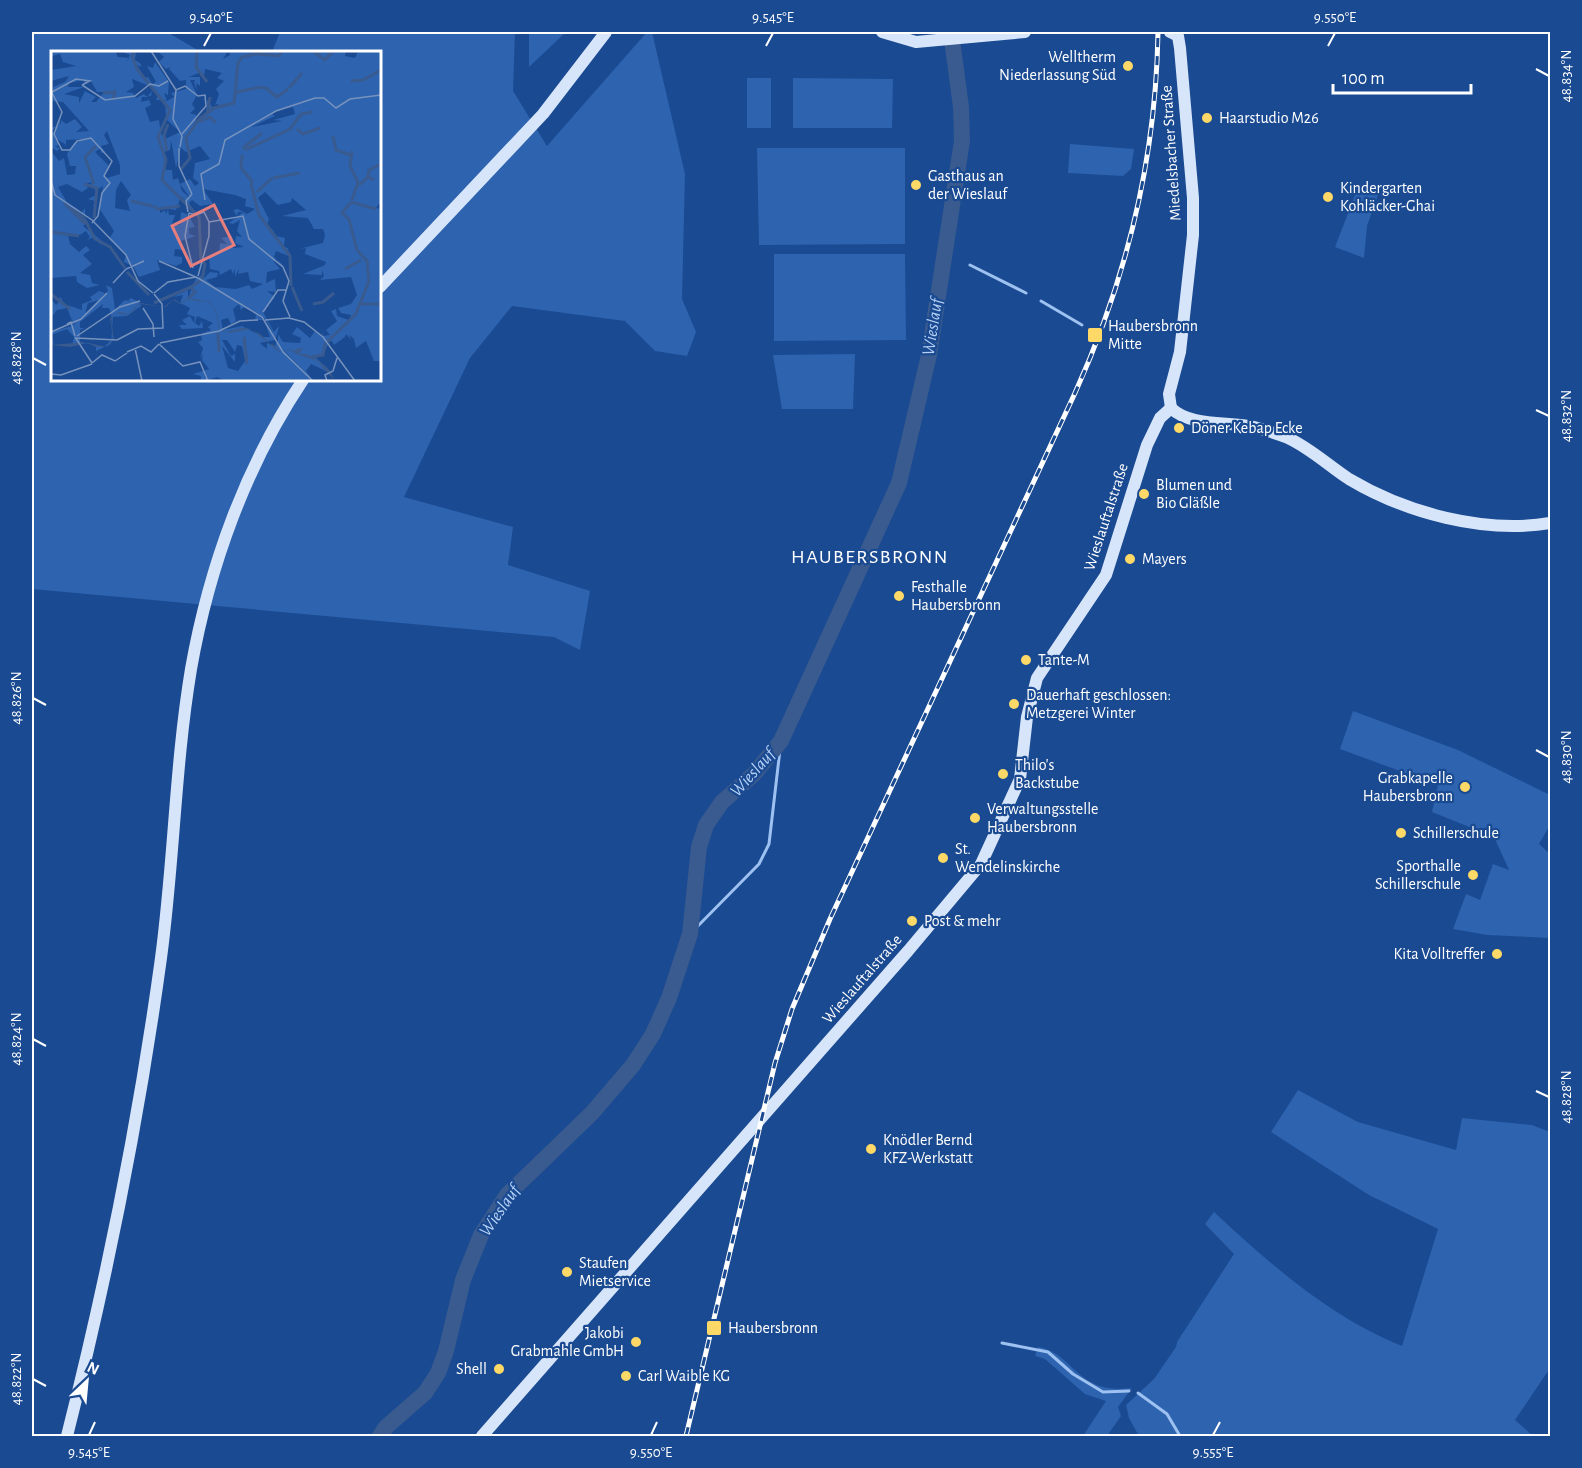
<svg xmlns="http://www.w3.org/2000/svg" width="1582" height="1468" font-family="'Alegreya Sans',sans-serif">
<rect width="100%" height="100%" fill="#1a4a91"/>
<!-- green -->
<g fill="#2d63af">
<path d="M32 32H167L201 52H52V380H380V52H272L280 32H515L513 91 547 146 647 32H652L685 174 682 299 696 332 687 356 655 351 625 321 512 306 470 358 404 497 513 527 508 565 590 591 580 650 554 637 32 589Z"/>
<path d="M529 32H566L529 67Z"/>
<rect x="747" y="78" width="24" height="50"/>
<path d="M793 78 893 79 892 128H793Z"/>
<path d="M1070 144 1134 149 1131 169 1123 176 1068 173Z"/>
<path d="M757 148H905V244L759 245Z"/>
<path d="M1359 185 1379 192 1367 226 1364 258 1335 247Z"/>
<path d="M774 254H905L906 340 774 341Z"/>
<path d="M855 354 853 409H782L773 355Z"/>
<path d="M1353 711 1458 750 1550 795V825L1539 844 1550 854V938L1487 935 1453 929 1466 894 1480 900 1493 864 1509 870 1494 837 1432 812 1438 785 1340 749Z"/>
<path d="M1298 1090 1358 1122 1456 1150 1462 1118 1532 1125 1550 1132V1368L1515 1420 1533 1436H1139L1129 1418 1126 1405 1154 1379 1176 1347 1177 1342 1234 1254 1205 1224 1214 1212C1269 1263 1331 1318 1402 1346L1438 1229 1369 1195 1271 1132Z"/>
<path d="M1038 1347C1075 1353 1075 1395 1132 1388L1118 1407 1121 1416 1107 1436H1083L1106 1401 1085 1394 1045 1359 1035 1356Z"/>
</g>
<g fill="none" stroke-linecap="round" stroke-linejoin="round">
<!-- stream -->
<g stroke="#9dc1f1" stroke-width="3">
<path d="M970 265 1026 293"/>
<path d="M1041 301 1082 325"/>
<path d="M690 934 759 864 769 844 781 741"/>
<path d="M1002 1343 1048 1352 1073 1374 1103 1392 1129 1391"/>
<path d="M1138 1393 1167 1414 1180 1436"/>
</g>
<!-- river -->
<path stroke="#395b8f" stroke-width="16" d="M380 1436 386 1427 425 1393 438 1373 446 1351 463 1280 481 1235 507 1195 592 1113 633 1065 653 1034 669 998 690 934 699 847 706 825 722 802 754 774 781 741 899 483 929 355 962 141 961 107 951 32"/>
<!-- secondary -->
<g stroke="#d7e5fa" stroke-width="12">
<path d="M882 32 916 42 1025 32"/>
<path d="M1170 32 1178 36 1180 48 1193 198V235L1180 352 1169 394 1171 408"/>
<path d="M380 287 543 114 606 32"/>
<path d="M1171 408C1190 427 1229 421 1254 427 1265 430 1278 434 1288 438 1310 448 1329 466 1349 479 1406 513 1484 534 1550 523"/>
<path d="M67 1436C107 1278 139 1119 161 958 174 862 175 765 191 669 209 567 246 465 303 380"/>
<path d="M482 1436 908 951 981 864 1020 779 1027 717 1037 678 1106 575 1147 445 1160 418 1171 408"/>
</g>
<!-- rail casing -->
<g stroke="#fff" stroke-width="5">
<path id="rail" d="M686 1436 775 1063 792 1009 830 919 1075 393C1127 278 1156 158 1158 32"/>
</g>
<!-- rail -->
<use href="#rail" stroke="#1a4a91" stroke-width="3" stroke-dasharray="9" stroke-linecap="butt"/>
</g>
<!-- ticks -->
<path fill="none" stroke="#fff" stroke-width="2" d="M204 46 211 33M766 46 773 33M1328 46 1335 33M1536 69 1549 76M33 358 46 365M1536 410 1549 416M33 698 46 705M1536 750 1549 757M33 1039 46 1046M1536 1091 1549 1097M33 1379 46 1386M89 1435 95 1422M651 1435 657 1422M1213 1435 1220 1422"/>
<!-- markers -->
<g fill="#ffd968" stroke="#1a4a91" stroke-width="2">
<circle cx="1128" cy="66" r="6"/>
<circle cx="1207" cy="118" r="6"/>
<circle cx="916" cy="185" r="6"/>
<circle cx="1328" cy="197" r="6"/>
<rect x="1087" y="327" width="16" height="16" rx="3"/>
<circle cx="1179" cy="428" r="6"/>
<circle cx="1144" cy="494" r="6"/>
<circle cx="1130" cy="559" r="6"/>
<circle cx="899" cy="596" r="6"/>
<circle cx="1026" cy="660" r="6"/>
<circle cx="1014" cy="704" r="6"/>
<circle cx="1003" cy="774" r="6"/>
<circle cx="1465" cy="787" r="6"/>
<circle cx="975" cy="818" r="6"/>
<circle cx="1401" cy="833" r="6"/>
<circle cx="943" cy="858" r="6"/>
<circle cx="1473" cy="875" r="6"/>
<circle cx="912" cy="921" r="6"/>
<circle cx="1497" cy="954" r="6"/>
<circle cx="871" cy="1149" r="6"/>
<circle cx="567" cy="1272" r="6"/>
<rect x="706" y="1320" width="16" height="16" rx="3"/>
<circle cx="636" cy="1342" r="6"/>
<circle cx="499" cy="1369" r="6"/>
<circle cx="626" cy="1376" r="6"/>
</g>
<g text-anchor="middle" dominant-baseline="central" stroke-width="4.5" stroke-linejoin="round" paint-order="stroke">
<!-- poi labels -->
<g font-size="16" fill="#fff" stroke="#1a4a91" text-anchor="start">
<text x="1116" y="57" text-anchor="end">Welltherm<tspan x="1116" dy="18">Niederlassung Süd</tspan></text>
<text x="1219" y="118">Haarstudio M26</text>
<text x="928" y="176">Gasthaus an<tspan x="928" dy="18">der Wieslauf</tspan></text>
<text x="1340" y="188">Kindergarten<tspan x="1340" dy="18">Kohläcker-Ghai</tspan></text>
<text x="1108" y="326">Haubersbronn<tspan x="1108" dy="18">Mitte</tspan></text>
<text x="1191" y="428">Döner Kebap Ecke</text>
<text x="1156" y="485">Blumen und<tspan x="1156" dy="18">Bio Gläßle</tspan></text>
<text x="1142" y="559">Mayers</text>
<text x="911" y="587">Festhalle<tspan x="911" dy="18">Haubersbronn</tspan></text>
<text x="1038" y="660">Tante-M</text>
<text x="1026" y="695">Dauerhaft geschlossen:<tspan x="1026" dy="18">Metzgerei Winter</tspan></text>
<text x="1015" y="765">Thilo's<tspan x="1015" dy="18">Backstube</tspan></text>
<text x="1453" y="778" text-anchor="end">Grabkapelle<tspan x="1453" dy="18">Haubersbronn</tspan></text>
<text x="987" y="809">Verwaltungsstelle<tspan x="987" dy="18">Haubersbronn</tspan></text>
<text x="1413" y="833">Schillerschule</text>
<text x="955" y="849">St.<tspan x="955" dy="18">Wendelinskirche</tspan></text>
<text x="1461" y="866" text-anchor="end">Sporthalle<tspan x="1461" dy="18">Schillerschule</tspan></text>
<text x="924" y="921">Post &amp; mehr</text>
<text x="1485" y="954" text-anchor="end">Kita Volltreffer</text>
<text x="883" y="1140">Knödler Bernd<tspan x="883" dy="18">KFZ-Werkstatt</tspan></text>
<text x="579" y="1263">Staufen<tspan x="579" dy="18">Mietservice</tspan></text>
<text x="728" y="1328">Haubersbronn</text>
<text x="624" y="1333" text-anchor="end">Jakobi<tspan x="624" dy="18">Grabmahle GmbH</tspan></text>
<text x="487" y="1369" text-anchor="end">Shell</text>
<text x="638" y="1376">Carl Waible KG</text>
</g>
<!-- street labels -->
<g font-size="16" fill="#fff" stroke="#1a4a91">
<text transform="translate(1171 153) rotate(-94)">Miedelsbacher Straße</text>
<text transform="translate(1106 517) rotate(-72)">Wieslauftalstraße</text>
<text transform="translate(862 979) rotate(-49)">Wieslauftalstraße</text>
</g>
<!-- water labels -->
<g font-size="18" font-style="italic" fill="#b6d1f6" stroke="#1a4a91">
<text transform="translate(933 327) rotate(-81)">Wieslauf</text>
<text transform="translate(753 773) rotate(-48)">Wieslauf</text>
<text transform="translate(500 1211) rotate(-55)">Wieslauf</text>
</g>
<!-- quarter labels -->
<g font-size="20" letter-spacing="1.5" fill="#fff" stroke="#1a4a91">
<text x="870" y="557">HAUBERSBRONN</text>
</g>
</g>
<!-- overview -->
<g transform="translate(51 51)">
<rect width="330" height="330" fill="#1a4a91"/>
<path d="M0 0H64L67 6 78 7 75 12 79 4 69 0H85L84 9 89 12 91 16 86 14 94 27 97 26 101 33 105 31 96 15 102 17 104 11 118 31 117 44 113 42 116 50 123 46 120 42 135 38V29L129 30 118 18 120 16 115 18 108 11 113 6 106 0H177L172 8 179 4 178 0H295L294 5 304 7 307 0H330V150L325 157 330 158V310H323L315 290 305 297 303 288 298 284 301 290 295 283 294 286 283 294 281 290 278 291 272 304 263 305 276 317 279 322 260 313 255 320 262 330 227 293V283L232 291 249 292 250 287 241 283 246 276 259 287 264 280 260 277 270 285 274 279 271 285 279 284 275 279 286 270 280 260 285 258 286 265 298 269 300 264 290 262 287 257 300 253 306 244 300 226 269 229 273 225 271 219V224L252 223 274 214 275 211 254 203 255 197 248 198 272 192 274 184 272 178H263L257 167 231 165 255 159 241 147 240 151 227 154 214 141 207 147 218 168 216 174 223 180 221 184 234 187 233 195 238 198 233 201 238 200 240 206 225 200 223 206 231 213 232 216 225 208 223 211 229 218 216 221 215 232 224 228 225 241 216 240 224 246 212 261 223 281 227 276H228L224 289 209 292 216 298V292L224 296 225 291 261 330H175L166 326 157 329 152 323 157 330H150V325L142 323 158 318 151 309 152 303 149 308 152 297 147 291 151 289 150 283 160 279 157 276 162 272 146 265 144 272 148 275 151 270 152 277 131 278 128 274H136L131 269 139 265 143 272 144 266 136 263 139 257 129 252 132 244 122 246 137 239V247L145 227 176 245 206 264 212 269H204L205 263 193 256 190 259 188 253 182 258 185 270 180 273 177 267 170 269 172 279 191 275 212 286H219L213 269 223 283 215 269 206 262 147 227 153 222 152 211 154 213V222L152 228 159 221 167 222 166 226 155 229 164 236 185 238 198 234 201 238 212 233 199 230 197 221 187 223 188 217 184 226V218L182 223 180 218 169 224 168 220 159 218 158 205 168 203 169 192 176 193 170 187 181 185 182 197 193 196 184 192 185 185 191 186 186 180 189 169 182 173 178 172 192 161H187L186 165 182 159 187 158 196 163 204 158 194 155 195 148 184 144 152 138 162 153 149 155 141 149 138 152 146 164 130 145 125 159 109 157V162L114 159 115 163 117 158 118 164H124L121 173 129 174 130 161 136 163V171L139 167 144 176 138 177V183L145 185 130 190 131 199 124 198 123 205 131 206V212L125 215 106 209 109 219 88 226 82 215 73 211 75 204 58 188 63 180 48 157 52 135 47 138 45 154 42 156 44 150 37 148 45 144 43 136H38L41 131 34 133 37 137 31 141 16 133 7 136 17 153 22 155 31 161 34 157V164L27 158 24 160 37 171 32 175 59 196 83 229 59 196 47 188 51 195 43 186 36 189 39 186 35 180 29 184 9 181 17 184 19 193 28 201 35 195 39 199 32 204 41 213 29 222 39 224 41 232 49 234 36 237 26 231 25 225 0 227V147H3L0 146V100L8 110 13 107 16 124 24 123 25 115H19L16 103 23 92 37 88 15 89V96L14 93 4 87 9 93 4 96 9 97 6 100 0 96V80L3 82 5 78 4 76 3 79 0 78 2 76 7 75 8 69 10 74V69L15 73 24 68 31 76 25 81 38 80 12 51 0 50 2 36 14 31 18 25 0 30V19L25 15 12 11 9 3 1 5ZM154 18 171 22 166 27 173 30 165 38 168 43 164 54 166 53 169 55 162 57 156 49 155 64 145 72V64L139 62 144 58 141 53 146 44 139 29H144L143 32 146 40 145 32 149 35V26H138L150 21 153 25ZM81 28 101 36 107 44 105 49H114L115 66 109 77 108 69 99 71 94 57 100 54 98 49 90 51 91 46 100 45 101 40 96 46 93 43 85 47 82 42 75 41 83 36ZM33 29V33L40 30 46 41H53L45 51H40L45 46 34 40 28 52V46L13 43 33 36H17L18 32ZM242 56 244 63 222 69 231 70 200 76 224 65 221 63 225 60ZM115 68 129 81 114 88 109 81ZM56 80 69 114V123L56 127 53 124 59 116 44 101 50 97V102L54 101 50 95 58 93 53 84ZM120 89 125 117 130 97 135 101 149 95 159 108 144 112 142 127 148 132 144 135 139 128 129 133 140 148 131 140 127 127 122 129 121 119H115L113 101 119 99ZM70 130 80 144 76 149 79 160 64 157 65 139ZM171 289H176L184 301 186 294 191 295 194 310 187 320 177 317 171 295 184 311V303L180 305ZM55 234 61 237 64 258 74 249 80 251 77 249 80 247 89 252 90 255 76 265 62 266 60 293 45 300V296L37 292 21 295 23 286 16 278 0 284 3 294 0 292V281L21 275 57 240ZM52 253 51 257H58L60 262 62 287 53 296 29 291V279L34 277H29V271ZM48 240 54 242 48 249 37 252 34 263 22 272 16 257 6 259 0 267V248L5 254 8 251 0 242 7 249 10 246 13 253 31 259V253L41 249 39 246Z" fill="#2d63af" fill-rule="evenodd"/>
<path d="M123 248 129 252 135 248H146L150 250 156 249 158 250 165 260 169 278 175 281 190 277H194L199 278 209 283 219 293 223 294 229 301 239 298 245 302 243 299 252 296 248 303H256L273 314 279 320 284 330 266 310 245 303 239 299 228 301 200 278 178 282 174 281 171 280 168 278V276L164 259 156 249 150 251 137 248 129 253 122 249 115 256H113L89 253 86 255 82 261 79 263 75 264 64 262 60 270 63 288 57 295 54 296H46L34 291 28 294 19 296 0 294 34 291 55 296 62 288 59 268 63 263 69 261 78 263 85 255 89 252 113 256Z" fill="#395b8f"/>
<path fill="none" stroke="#395b8f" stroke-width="3" d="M84 0 81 5 86 18 119 59 107 86 115 109 111 129 148 166 150 210 154 213 151 228M146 0 145 16 156 31M262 0 274 9 282 0M208 3 227 5 232 0M300 30 312 29 330 19M238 37 251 22M217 39 226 46 237 38M186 41 210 36 218 38M52 42 64 41 62 48M156 64 159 46M148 71 159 66 165 72M246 78 252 83 269 77M282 85 285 99 299 104M192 97 211 82M194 99 239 78 250 63 261 61M116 100 113 84 117 73M191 104 190 117 201 130 200 137M130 118 139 107 135 87 148 68 163 57 183 52 187 12 191 6 209 2M317 126 318 119 330 113M222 127 249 122M33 133 46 137 43 167M43 133 34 106 45 95M308 134 317 126 323 129M201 137 208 164 239 205 240 235M206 141 221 127M301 149 307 131 299 115 301 100M80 150 101 155M300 151 325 158M13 152 34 173M102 155 107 158 129 155M21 158 33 167 44 188 59 196 74 217M0 181 28 185M294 218 310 209M76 221 98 244M241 236 251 260M0 243 19 258M137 248 144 241 140 236 151 228M103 252 140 236M262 253 272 251 283 242M307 253H330M167 282 168 301M193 286 196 313M260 306 272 304 274 293 305 263 318 230 316 210 306 199 298 168 291 162 300 151"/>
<path fill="none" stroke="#7692bd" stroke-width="1.5" d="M100 0 125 39 122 68 131 85 129 96M31 34 54 49 84 45 99 33 108 35 117 30M125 39 134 35 147 45 154 44 155 55 131 83M0 40 11 61 3 83 11 99H19L26 90 40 87 61 110 53 125 59 132 51 142 47 165 41 172M1 41 25 28 39 30 31 34M128 97V115L141 143M0 129 4 144 41 169 75 204 87 230 102 242M154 149 150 123 168 113 174 89 225 60 264 47H273L285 57 299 48 330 44M137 161 135 150 141 143M138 162 145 164 153 161 158 171V185L147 225M138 162 134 185 142 217M158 171 192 165 198 188 232 216 238 230 232 250 239 266M108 210 147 227 211 266 232 301 262 330M62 232 75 218 93 210M103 242 117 231 145 226M92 257 102 273 103 286M212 261 227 239H236M214 269 238 267 253 271 272 286 304 330M16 273 20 271 24 285M0 281 30 268 56 242M26 285 69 256 89 250M24 286 41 312M25 287 66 289M66 289 87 278 112 277 111 253 103 243M109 292 168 280 189 270 207 269M108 293 132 315 149 311 157 330M84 297 91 330M76 301 90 295 100 301 108 293M41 312 51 304 64 310 76 302M0 323 10 324 41 313M276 330 274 324 282 320 286 307"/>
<path fill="#e67e7e" fill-opacity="0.15" stroke="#e67e7e" stroke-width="3" d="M163 154 183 194 140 215 121 175Z"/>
<rect width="330" height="330" fill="none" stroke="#fff" stroke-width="3"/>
</g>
<!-- border -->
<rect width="1582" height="1468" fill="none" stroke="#1a4a91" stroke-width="66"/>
<!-- north arrow -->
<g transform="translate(87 1381) rotate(26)" stroke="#1a4a91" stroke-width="4.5" paint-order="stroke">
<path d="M0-4.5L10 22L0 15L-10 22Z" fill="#ffffff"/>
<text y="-9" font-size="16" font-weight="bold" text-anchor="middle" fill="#ffffff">N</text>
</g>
<!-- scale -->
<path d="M1333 84v9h138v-9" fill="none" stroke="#ffffff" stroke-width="3"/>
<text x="1342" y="84" font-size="18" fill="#ffffff" stroke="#1a4a91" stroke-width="4.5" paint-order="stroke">100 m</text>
<rect x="33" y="33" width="1516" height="1402" fill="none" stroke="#fff" stroke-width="2"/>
<g font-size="15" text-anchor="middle" fill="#fff">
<text x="211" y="22">9.540°E</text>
<text x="773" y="22">9.545°E</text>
<text x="1335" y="22">9.550°E</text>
<text transform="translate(1566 76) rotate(-90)" y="5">48.834°N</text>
<text transform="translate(16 358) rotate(-90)" y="5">48.828°N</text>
<text transform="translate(1566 416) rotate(-90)" y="5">48.832°N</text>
<text transform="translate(16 698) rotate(-90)" y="5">48.826°N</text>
<text transform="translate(1566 757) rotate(-90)" y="5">48.830°N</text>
<text transform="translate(16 1039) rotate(-90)" y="5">48.824°N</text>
<text transform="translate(1566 1097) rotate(-90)" y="5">48.828°N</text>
<text transform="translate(16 1379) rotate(-90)" y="5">48.822°N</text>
<text x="89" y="1457">9.545°E</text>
<text x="651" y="1457">9.550°E</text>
<text x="1213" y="1457">9.555°E</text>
</g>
</svg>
